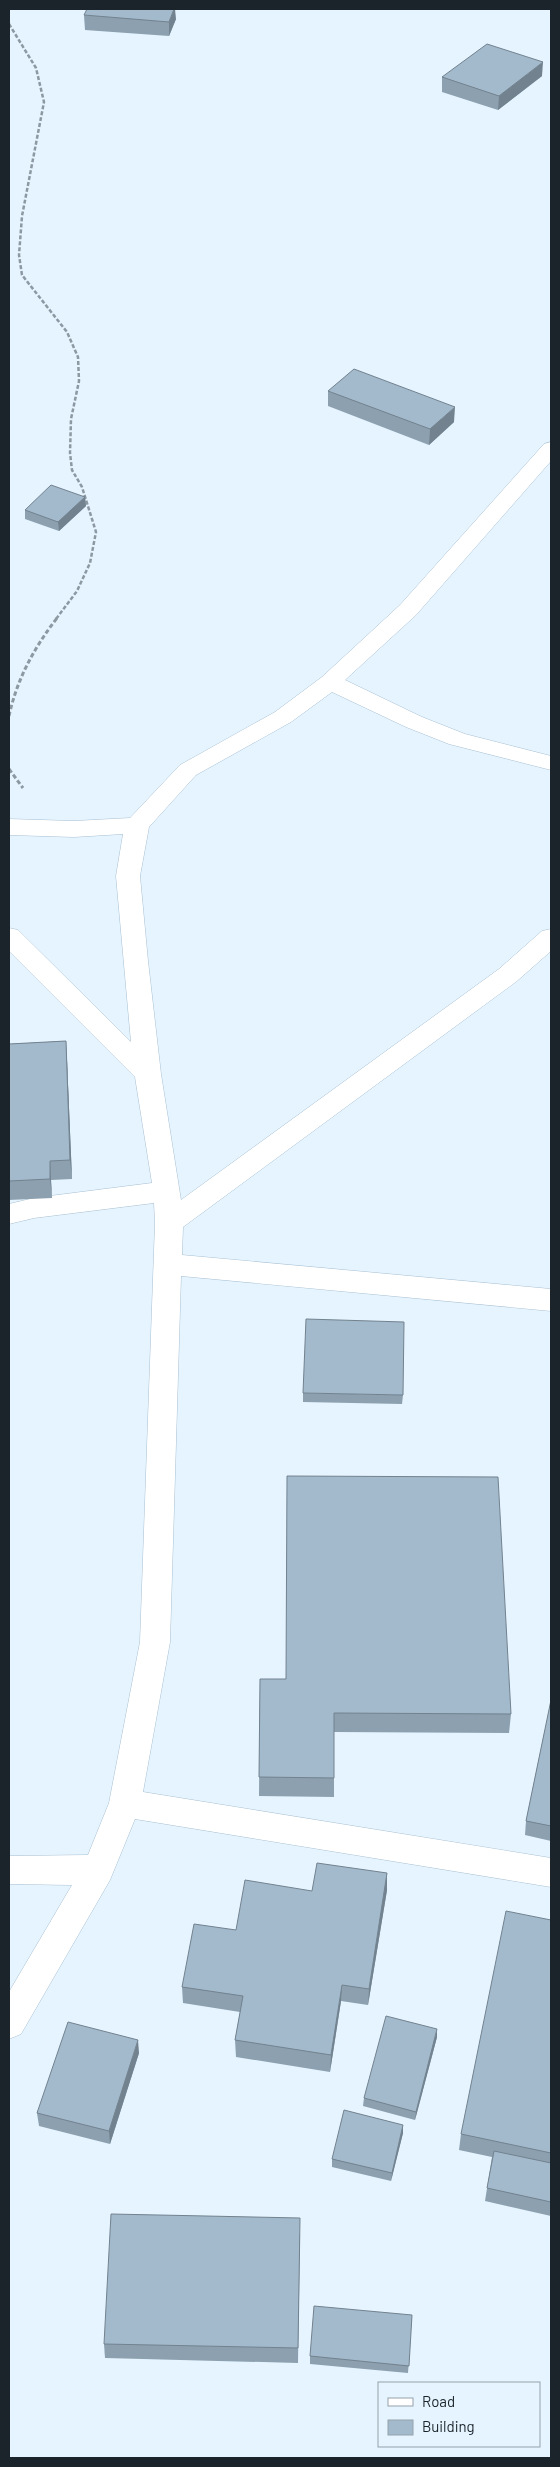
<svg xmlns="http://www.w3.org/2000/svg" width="560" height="2467" font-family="Barlow,sans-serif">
<rect width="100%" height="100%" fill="#e5f4ff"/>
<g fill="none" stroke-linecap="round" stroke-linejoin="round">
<!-- minor casing -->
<g stroke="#a9c0d2" stroke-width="1">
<path id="minor" d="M551 442V461L416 615 345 680 422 717 465 734 551 756V770L449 744 406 727 332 692 291 722 196 775 149 827 140 876 148 961 161 1074 181 1200 499 969 542 931 551 929V951L517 981 183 1227 182 1255 551 1289V1311L181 1276 170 1642 143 1792 551 1858V1887L135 1819 110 1880 21 2034 9 2039V1992L72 1885 9 1884V1856L88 1855 109 1803 140 1642 155 1223 154 1203 34 1218 9 1224V1204L34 1198 152 1183 135 1077 9 951V928L18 930 131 1042 116 876 123 834 74 837 9 835V819L74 821 130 818 180 765 275 712 322 677 400 605 544 444Z"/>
</g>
<!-- path-far1 -->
<path stroke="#8d99a2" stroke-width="2.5" stroke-dasharray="4 2" stroke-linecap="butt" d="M9 24 36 68 44 102 22 216 19 255 22 275 67 332 78 357 79 381 71 419 70 453 72 470 82 487 96 532 90 563 77 591 56 619"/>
<!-- path -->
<g stroke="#8d99a2" stroke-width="3" stroke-dasharray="4.5 2.5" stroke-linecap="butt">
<path d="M9 716C17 679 34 648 57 618"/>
<path d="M9 769 23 788"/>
</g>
<!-- minor -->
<use href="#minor" fill="#fff" fill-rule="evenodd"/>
</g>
<!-- wall -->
<g fill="#8ca0af">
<path d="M84 15 176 19 169 36 85 30Z"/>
<path d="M542 76 498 110 442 92V77Z"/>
<path d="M328 391 454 422 429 445 328 406Z"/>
<path d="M85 497 86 506 59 531 25 519V510Z"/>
<path d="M66 1041 67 1060 72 1179 51 1180 52 1198 9 1200V1044Z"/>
<path d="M303 1393 403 1395 402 1404 303 1402Z"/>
<path d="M260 1679 511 1714 509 1733 334 1732V1797L259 1796Z"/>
<path d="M551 1700V1841L525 1835 526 1821Z"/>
<path d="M387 1873V1890L368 2005 341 2001 330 2072 236 2057 235 2040 240 2012 183 2003 182 1987 236 1930 312 1891Z"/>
<path d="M551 1920V2216L485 2201 492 2157 459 2150 461 2134Z"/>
<path d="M437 2037 415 2120 363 2106 364 2098Z"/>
<path d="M139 2053 110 2144 39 2126 37 2113Z"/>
<path d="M403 2125V2133L391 2181 332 2167V2159Z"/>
<path d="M300 2234 298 2363 105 2358 104 2344Z"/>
<path d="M412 2315 408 2373 310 2364V2356Z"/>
</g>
<!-- shaded-wall -->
<g fill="#72828f">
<path d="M174 9H175L176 19 169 36V22Z"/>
<path d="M543 62 542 76 498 110 499 96Z"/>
<path d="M455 407 454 422 429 445 430 429Z"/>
<path d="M85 497 86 506 59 531 58 522Z"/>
<path d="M66 1041 67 1060 72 1179 70 1160Z"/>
<path d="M50 1161 51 1180 52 1198 50 1179Z"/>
<path d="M387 1873V1890L368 2005 369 1989Z"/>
<path d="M342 1985 341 2001 330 2072 331 2055Z"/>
<path d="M437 2029V2037L415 2120 416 2112Z"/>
<path d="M138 2040 139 2053 110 2144 109 2131Z"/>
<path d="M403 2125V2133L391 2181 392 2173Z"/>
</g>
<!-- building -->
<g fill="#a3bacc" stroke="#72828f">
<path d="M87 9H174L169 22 84 15Z"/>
<path d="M487 44 543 62 499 96 442 77Z"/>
<path d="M354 369 455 407 430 429 328 391Z"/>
<path d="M51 485 85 497 58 522 25 510Z"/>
<path d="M66 1041 70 1160 50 1161V1179L9 1181V1044Z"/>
<path d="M306 1319 404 1322 403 1395 303 1393Z"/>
<path d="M287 1476 498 1477 511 1714 334 1713V1778L259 1777 260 1679H286Z"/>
<path d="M551 1700V1826L526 1821Z"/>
<path d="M317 1863 387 1873 369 1989 342 1985 331 2055 235 2040 243 1996 182 1987 194 1924 236 1930 245 1880 312 1891Z"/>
<path d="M506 1911 551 1920V2153L461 2134Z"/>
<path d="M386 2016 437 2029 416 2112 364 2098Z"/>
<path d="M68 2022 138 2040 109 2131 37 2113Z"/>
<path d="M344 2110 403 2125 392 2173 332 2159Z"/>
<path d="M494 2151 551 2163V2202L487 2188Z"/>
<path d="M111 2214 300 2218 298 2348 104 2344Z"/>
<path d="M314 2306 412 2315 409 2366 310 2356Z"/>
</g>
<!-- border -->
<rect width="560" height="2467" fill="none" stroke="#1c242b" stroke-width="20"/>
<!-- legend -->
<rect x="378" y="2382" width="162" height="65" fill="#e5f4ff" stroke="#95a1aa"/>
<rect x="388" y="2398" width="25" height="8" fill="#ffffff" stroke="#95a1aa"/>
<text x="422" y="2407" font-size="15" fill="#1c242b">Road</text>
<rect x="388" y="2420" width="25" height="15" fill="#a3bacc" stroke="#95a1aa"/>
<text x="422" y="2432" font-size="15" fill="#1c242b">Building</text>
</svg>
